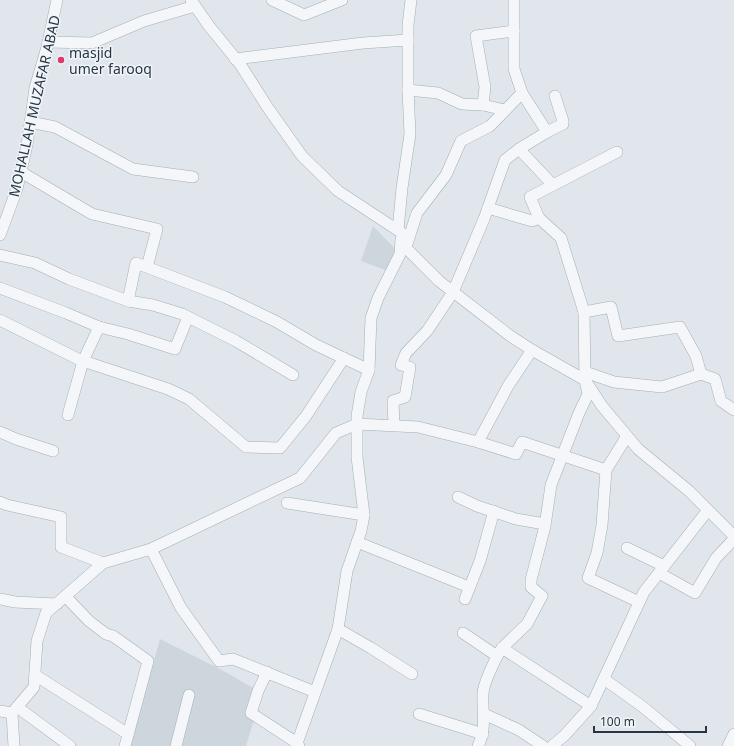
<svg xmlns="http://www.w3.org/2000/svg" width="734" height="746" font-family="'Noto Sans',sans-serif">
<rect width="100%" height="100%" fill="#e0e6eb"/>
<!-- built -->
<g fill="#ced6dd">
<path d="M373 226 401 255 393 273 361 261Z"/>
<path d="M160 639 220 669 262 693 246 746H130Z"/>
</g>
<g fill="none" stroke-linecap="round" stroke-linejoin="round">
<!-- minor casing -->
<g stroke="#a5aeb6" stroke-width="12">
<g id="minor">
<path d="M191 0 209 26 240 64 268 108 302 156 338 191 402 233 406 248 439 281 509 335 532 350 585 380 602 406 638 449 689 491 734 536"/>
<path d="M272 0 304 15 342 0"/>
<path d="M411 0 408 25V90L438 93 462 104 483 105 505 110"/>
<path d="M48 42 92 43 144 21 195 6"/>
<path d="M235 59 363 43 408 40"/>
<path d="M483 105 485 87 476 36 514 31"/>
<path d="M30 122 55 127 133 169 193 177"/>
<path d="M547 132 563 124V121L555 96"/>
<path d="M519 149 553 185"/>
<path d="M21 172 92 214 157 229 147 267"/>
<path d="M488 208 532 221 539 218"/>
<path d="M398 230 402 188 410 134 408 90"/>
<path d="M0 235 17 189 27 145 35 88 47 47 57 0"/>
<path d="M406 247 417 213 446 175 461 141 490 126 522 93 514 69V0"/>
<path d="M0 255 35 263 69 279 128 301 136 263 225 297 277 322 316 345 369 370"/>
<path d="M0 288 66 313 99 327 128 334 175 349 188 317"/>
<path d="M128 301 153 305 182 314 236 341 293 375"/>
<path d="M584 312 561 238 539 218 530 197 617 152"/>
<path d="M0 320 80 360 168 389 189 399 246 447 280 448 306 416 344 358"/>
<path d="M585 372 614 382 662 387 701 374"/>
<path d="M68 415 83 361 99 327"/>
<path d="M394 425 393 401 405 397 410 367 401 365 406 353 427 331 453 292 484 219 505 160 519 149 547 132 522 93"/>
<path d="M0 432 16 439 53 451"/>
<path d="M627 436 606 470 602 525 597 553 588 578 639 602"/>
<path d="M478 442 508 386 532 350"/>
<path d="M458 497 477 506 516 519 545 524"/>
<path d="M0 502 7 505 61 517V547L103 563 46 613 37 641 34 687 12 713 14 746"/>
<path d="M287 503 364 515"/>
<path d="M357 542 469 587"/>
<path d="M627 548 664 566"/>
<path d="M151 549 300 478 336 433 357 424 418 427 478 442 516 454 522 442 606 470"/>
<path d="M103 563 151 549 181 608 219 661 233 659 315 692"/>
<path d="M659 573 695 593 716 558 734 539"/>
<path d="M65 596 89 621 106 634 113 636 148 661 125 746"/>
<path d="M0 599 15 602 57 604"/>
<path d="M465 599 480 561 494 511"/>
<path d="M338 629 371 648 412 674"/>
<path d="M463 633 497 656"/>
<path d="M267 672 258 691 251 713 297 743 299 746"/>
<path d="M35 675 128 734"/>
<path d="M604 679 643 707 690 746"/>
<path d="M591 706 502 648 527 624 542 596 531 587V580L545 526 551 485 579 413 588 394 585 380 584 312 611 307 618 336 680 327 696 356 701 374 715 379 721 401 734 410"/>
<path d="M17 707 70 746"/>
<path d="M0 711 12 713"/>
<path d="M419 714 483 734"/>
<path d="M484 714 519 730 543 746"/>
<path d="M176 746 189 695"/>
<path d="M296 746 338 629 347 571 361 531 364 515 357 457V416L361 392 369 370 371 318 378 298 400 254 401 239"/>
<path d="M478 746C487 729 482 713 483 694 483 684 496 657 502 648"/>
<path d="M552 746 565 735 591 706 644 592 708 510"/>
<path d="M728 746 734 734"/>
</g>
</g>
<!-- minor -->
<use href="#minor" stroke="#f4f6f9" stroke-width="11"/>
</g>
<!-- markers -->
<circle fill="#dc3a6c" stroke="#f0f5f8" stroke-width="1.5" cx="61" cy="60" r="4"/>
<g text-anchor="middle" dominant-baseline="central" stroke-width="3" stroke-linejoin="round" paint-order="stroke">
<!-- poi labels -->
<g font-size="14" fill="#273644" stroke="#f0f5f8" text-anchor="start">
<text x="69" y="52">masjid<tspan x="69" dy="16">umer farooq</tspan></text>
</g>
<!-- street labels -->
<g font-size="14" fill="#273644" stroke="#f0f5f8">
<text transform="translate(34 106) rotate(-77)">MOHALLAH MUZAFAR ABAD</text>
</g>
</g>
<!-- scale -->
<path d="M594 726v6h112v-6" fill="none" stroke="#273644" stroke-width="2"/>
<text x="600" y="726" font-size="12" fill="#273644" stroke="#f0f5f8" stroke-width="3" paint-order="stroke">100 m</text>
</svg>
